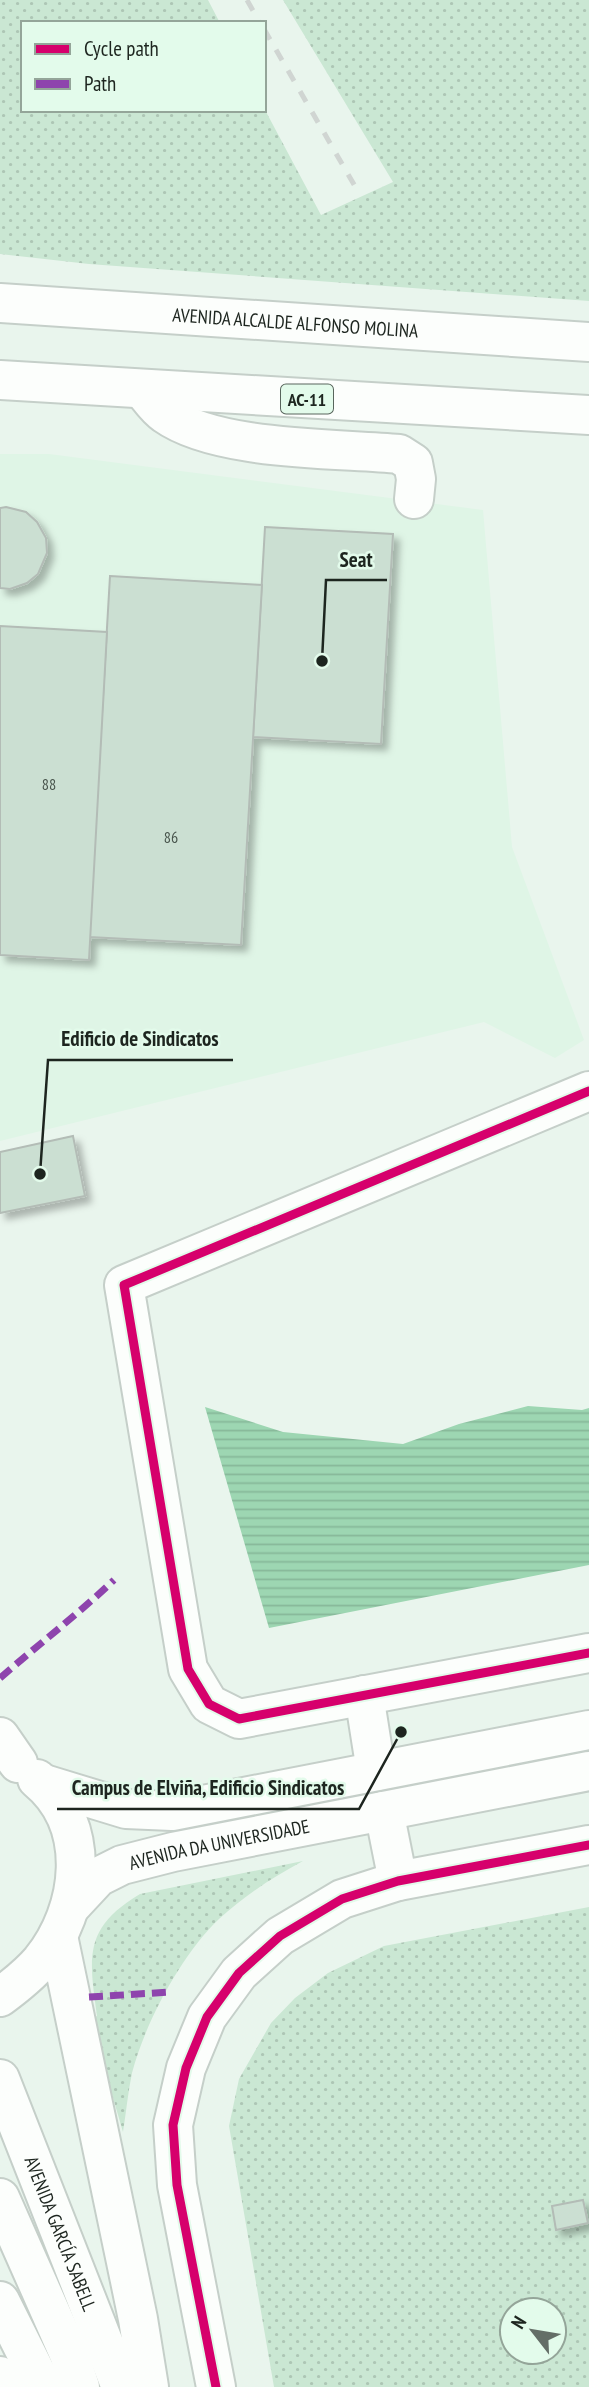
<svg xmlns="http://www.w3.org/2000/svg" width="589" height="2387" font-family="'PT Sans Narrow',sans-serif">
<defs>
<pattern id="green-dots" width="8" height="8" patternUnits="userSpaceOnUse" patternTransform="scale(1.75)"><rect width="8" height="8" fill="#cae7d3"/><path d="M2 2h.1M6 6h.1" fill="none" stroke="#adc6b5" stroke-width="1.8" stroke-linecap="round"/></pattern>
<pattern id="water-rules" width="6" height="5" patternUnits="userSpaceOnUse" patternTransform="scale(1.75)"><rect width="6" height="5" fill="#9dd6b2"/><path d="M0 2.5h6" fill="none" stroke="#87b899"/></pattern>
<filter id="shadow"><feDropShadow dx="6" dy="6" stdDeviation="3.5" flood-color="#0004"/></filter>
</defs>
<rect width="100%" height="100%" fill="#e9f5ed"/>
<!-- built -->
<path fill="#dff5e6" d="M0 454H49L483 510 512 847 584 1040 555 1058 484 1022 0 1141Z"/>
<!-- green -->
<g fill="url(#green-dots)" fill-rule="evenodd">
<path d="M0 0H208L220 23H23V110H264V108L321 215 393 182 283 0H589V301L89 264 0 254Z"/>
<path d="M303 1861C273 1877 244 1896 219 1919 181 1955 145 2023 132 2073 128 2092 126 2113 123 2132L90 2019 97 2016C89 1957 83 1928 140 1894Z"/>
<path d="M589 1907V2387H274L229 2126 239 2079 271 2023 295 1998 328 1973 384 1946ZM512 2310H554V2352H512Z"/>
</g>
<!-- water -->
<path fill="url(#water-rules)" d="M528 1406 582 1410 589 1408V1565L269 1628 205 1407 283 1432 403 1444 459 1424Z"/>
<!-- building -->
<g fill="#cbdfd2" stroke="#b3bcb6" stroke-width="2" filter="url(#shadow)">
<path d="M6 507 26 512 37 522 46 538 47 553 38 574 27 583 10 589 0 588V508Z"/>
<path d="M265 527 393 534 381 744 253 737Z"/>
<path d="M110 576 262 585 241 945 89 937Z"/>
<path d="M0 626 107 632 89 960 0 955Z"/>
<path d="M73 1136 85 1196 0 1213V1152Z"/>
<path d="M583 2200 588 2223 556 2230 552 2206Z"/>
</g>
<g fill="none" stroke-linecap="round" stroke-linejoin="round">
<!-- minor casing -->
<g stroke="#c5cfc9" stroke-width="42">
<g id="minor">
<path d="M143 390C149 397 156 408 165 414 217 451 335 448 399 454L413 463 416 479 414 499"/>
<path d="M589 1091 124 1285 188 1669 209 1704 239 1719 589 1653"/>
<path d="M364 1695 376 1771"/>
<path d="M44 1784 126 1809 172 1811 589 1730"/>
<path d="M384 1811 398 1881"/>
<path id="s1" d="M71 1906 98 1877 122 1865 173 1852 589 1771"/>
<path d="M0 1997C15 1986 29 1975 41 1961 83 1909 93 1825 37 1779"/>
<path d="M0 2376 6 2387"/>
<path d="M216 2387 177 2185 173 2125 186 2068 207 2017 239 1973 280 1936 342 1899 398 1881 589 1845"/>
</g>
</g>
<!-- major casing -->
<g stroke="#c5cfc9" stroke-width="42">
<g id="major">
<path d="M0 1737 18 1763"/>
<path d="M58 1936 138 2319 149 2387"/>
<path id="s2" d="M0 2079 121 2387"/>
<path d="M0 2198 69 2354 80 2387"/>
<path d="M0 2301 43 2387"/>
</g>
</g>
<!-- highway casing -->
<g stroke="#c5cfc9" stroke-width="42">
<g id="highway">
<path id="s3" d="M0 303 589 342"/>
<path d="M0 380 589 415"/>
</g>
</g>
<!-- minor -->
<use href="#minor" stroke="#fcfefc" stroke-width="38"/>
<!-- major -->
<use href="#major" stroke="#fcfefc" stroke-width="38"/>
<!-- highway -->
<use href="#highway" stroke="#fcfefc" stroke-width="38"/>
<!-- rail -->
<g stroke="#d0d5d2" stroke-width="5" stroke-dasharray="12 12" stroke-linecap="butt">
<path d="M247 0 260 23"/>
<path d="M264 29 356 188"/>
</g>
<!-- quiet -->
<g stroke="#8e44ad" stroke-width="7" stroke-dasharray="14 7" stroke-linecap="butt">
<path d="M0 1678C38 1645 77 1615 114 1580"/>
<path d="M89 1997 171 1992"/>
</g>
<!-- cycleway casing -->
<g stroke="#e3fbeb" stroke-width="13">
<g id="cycleway">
<path d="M589 1091 124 1285 188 1669 209 1704 239 1719 589 1653"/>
<path d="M216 2387 177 2185 173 2125 186 2068 207 2017 239 1973 280 1936 342 1899 398 1881 589 1845"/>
</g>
</g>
<!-- cycleway -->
<use href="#cycleway" stroke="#d6006c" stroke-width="9"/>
</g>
<g text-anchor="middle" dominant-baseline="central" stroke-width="5" stroke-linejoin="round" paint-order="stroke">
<!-- number labels -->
<g font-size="16" fill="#48544c">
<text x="49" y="784">88</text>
<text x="171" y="837">86</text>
</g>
<!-- shield labels -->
<rect fill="#e3fbeb" stroke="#58655c" stroke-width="2" x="281" y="384.5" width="52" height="29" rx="5"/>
<g font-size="18" font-weight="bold" fill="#1d251f">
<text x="307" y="399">AC-11</text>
</g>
<!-- street labels -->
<g font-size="19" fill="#1d251f" stroke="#e3fbeb">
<text stroke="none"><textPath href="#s3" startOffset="296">AVENIDA ALCALDE ALFONSO MOLINA</textPath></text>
<text stroke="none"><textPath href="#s1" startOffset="166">AVENIDA DA UNIVERSIDADE</textPath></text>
<text stroke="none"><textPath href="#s2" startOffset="166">AVENIDA GARCÍA SABELL</textPath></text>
</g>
</g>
<!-- callouts -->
<path fill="none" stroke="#1d251f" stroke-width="2.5" d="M322 661L326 580H387M40 1174L48 1060H233M401 1732L359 1809H57"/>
<g fill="#1d251f" stroke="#e3fbeb" stroke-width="2.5">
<circle cx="322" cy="661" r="7"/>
<circle cx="40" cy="1174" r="7"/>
<circle cx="401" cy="1732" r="7"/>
</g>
<g font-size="21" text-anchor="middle" font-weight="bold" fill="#1d251f" stroke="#e3fbeb" stroke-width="5" stroke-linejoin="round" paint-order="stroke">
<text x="356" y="567">Seat</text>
<text x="140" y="1046">Edificio de Sindicatos</text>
<text x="208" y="1795">Campus de Elviña, Edificio Sindicatos</text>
</g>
<!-- legend -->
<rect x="21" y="21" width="245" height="91" fill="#e3fbeb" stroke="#94a599" stroke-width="2"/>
<rect x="35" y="44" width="35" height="10" fill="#d6006c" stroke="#94a599" stroke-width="2"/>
<text x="84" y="56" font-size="21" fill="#1d251f">Cycle path</text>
<rect x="35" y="79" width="35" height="10" fill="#8e44ad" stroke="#94a599" stroke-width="2"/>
<text x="84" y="91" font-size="21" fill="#1d251f">Path</text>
<!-- north arrow -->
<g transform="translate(533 2331) rotate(301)"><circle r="33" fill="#e3fbeb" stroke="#94a599" stroke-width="2"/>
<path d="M0-5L12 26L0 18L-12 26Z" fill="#646e67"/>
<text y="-10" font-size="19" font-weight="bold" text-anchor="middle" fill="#1d251f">N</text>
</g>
</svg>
